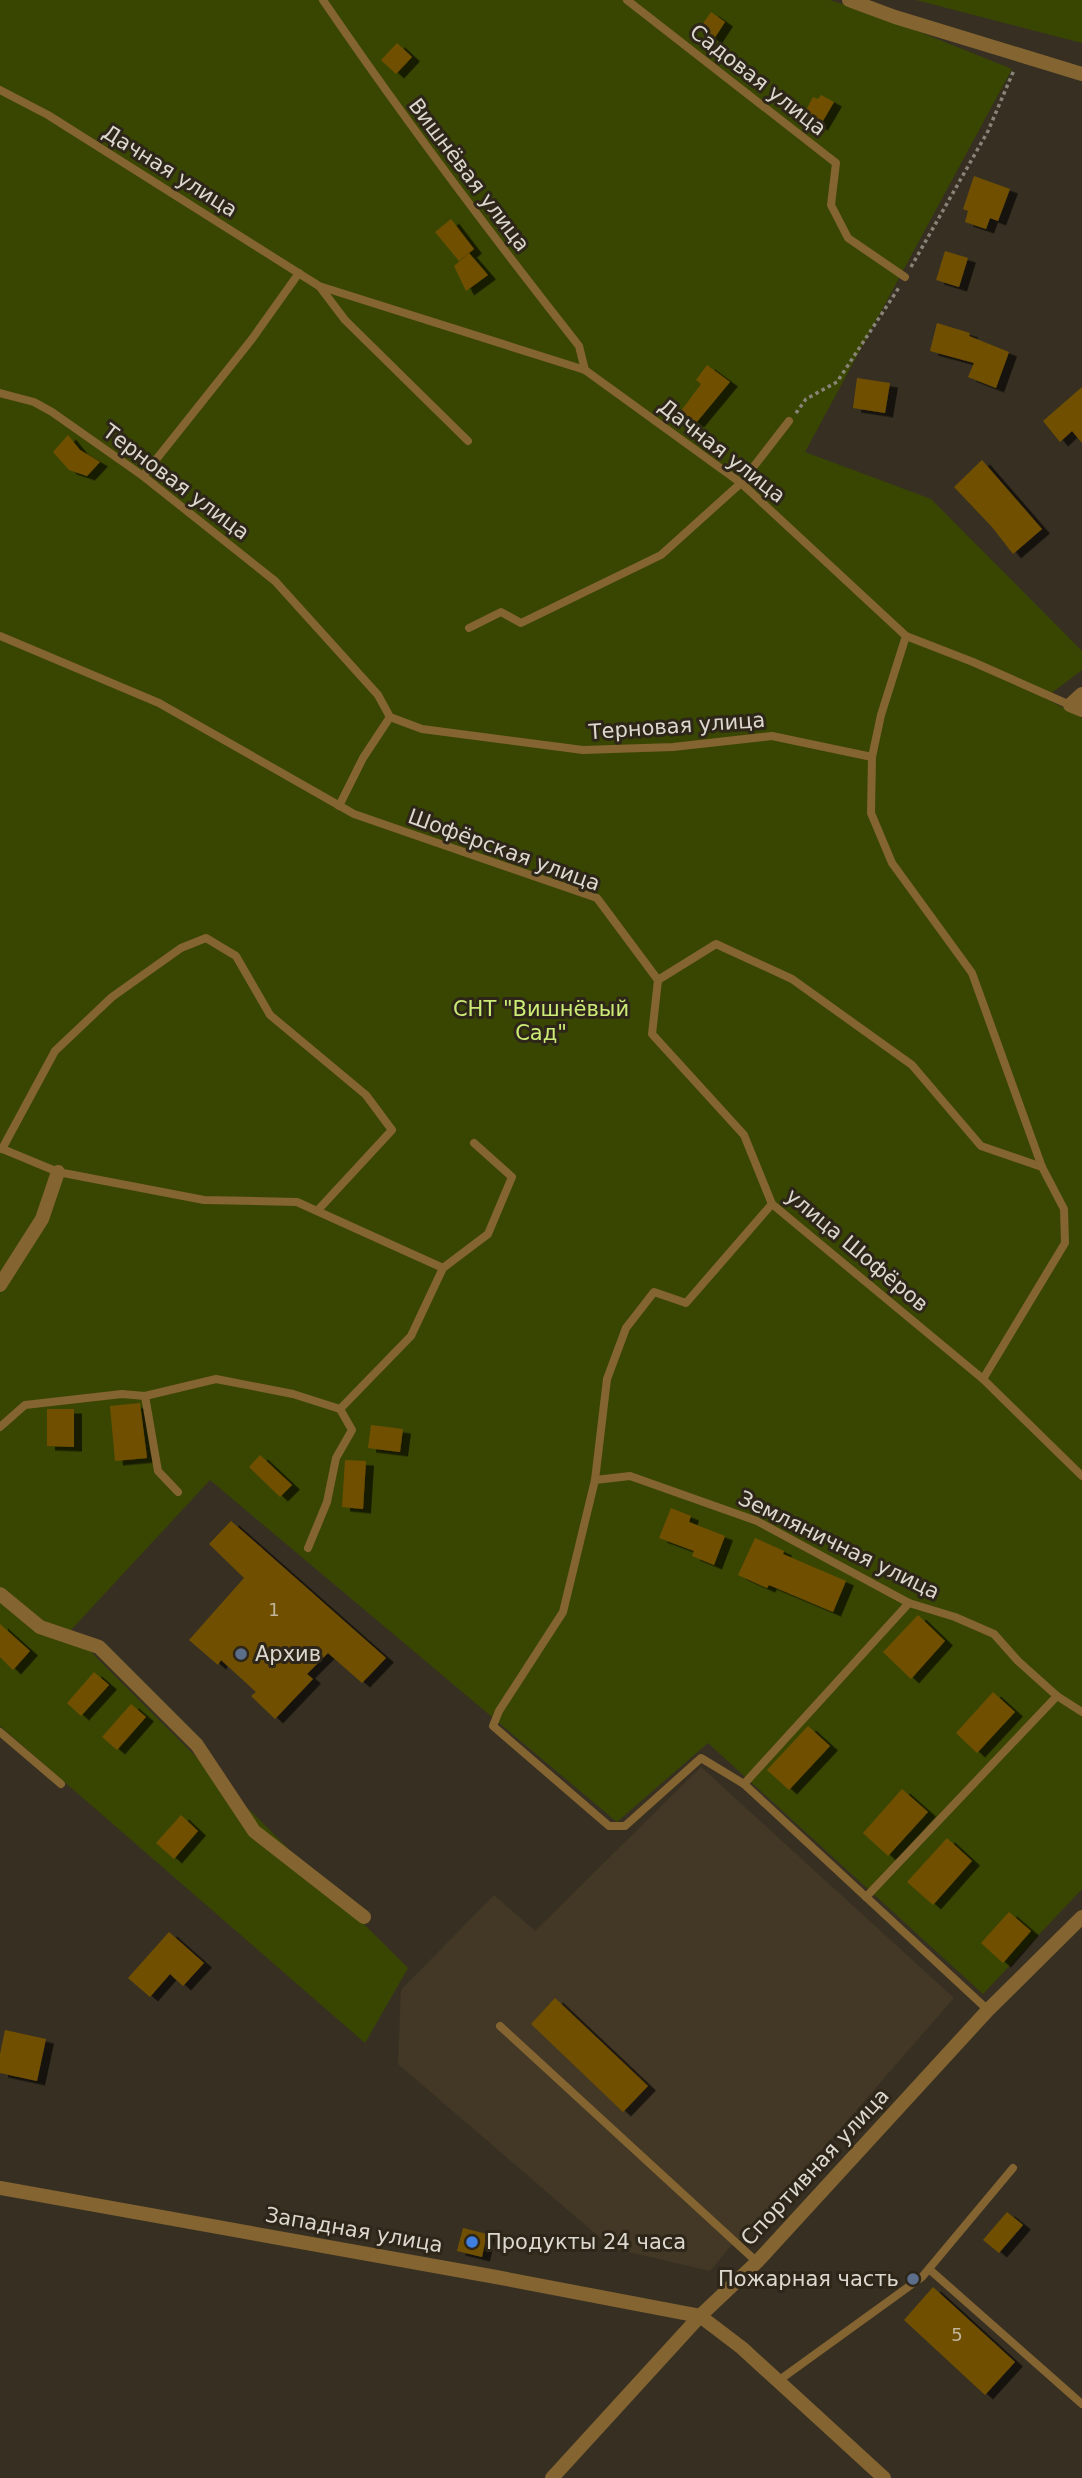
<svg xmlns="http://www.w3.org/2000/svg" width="1082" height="2478" font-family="'DejaVu Sans',sans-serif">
<defs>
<filter id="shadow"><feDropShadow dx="8" dy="4.5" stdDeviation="0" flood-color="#0009"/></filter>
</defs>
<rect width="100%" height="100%" fill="#373022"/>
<!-- built -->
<path fill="#433825" d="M701 1767 954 1998 758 2223 731 2246 710 2271 612 2248 398 2064 401 1990 494 1895 535 1931Z"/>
<!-- green -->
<g fill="#394602">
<path d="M0 0H830L887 19 1012 69 805 452 931 499 1082 651V670L1045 698 1082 718V1889L983 1994 708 1743 617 1822 210 1480 70 1631 408 1968 365 2043 0 1726Z"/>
<path d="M916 0H1082V43Z"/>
</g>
<!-- building -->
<g fill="#705000" filter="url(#shadow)">
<path d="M711 12 725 22 714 39 699 29Z"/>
<path d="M397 43 412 57 396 74 381 60Z"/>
<path d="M821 95 834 102 820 126 803 116 813 97 818 99Z"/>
<path d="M974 176 1010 189 998 221 990 218 986 229 965 222 968 211 963 209Z"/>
<path d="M451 219 474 249 459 261 435 232Z"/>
<path d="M945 251 968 258 959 287 936 280Z"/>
<path d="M469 253 488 275 466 291 454 266Z"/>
<path d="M937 323 970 333 969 336 1009 352 996 388 968 377 974 363 930 351Z"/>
<path d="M707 365 730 382 696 423 681 411 701 384 696 380Z"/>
<path d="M857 378 890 383 885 413 853 408Z"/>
<path d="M1082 387V443L1072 431 1060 442 1043 421Z"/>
<path d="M68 435 80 450 100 462 87 476 69 470 53 452Z"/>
<path d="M982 460 1042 529 1013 554 992 527 954 487Z"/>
<path d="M140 1403 147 1458 115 1461 110 1406Z"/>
<path d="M47 1409H74V1447L47 1446Z"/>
<path d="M371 1425 403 1429 400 1452 368 1448Z"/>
<path d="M260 1455 292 1485 280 1497 249 1467Z"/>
<path d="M345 1460 366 1461 363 1509 342 1507Z"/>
<path d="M671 1508 691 1516 689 1522 725 1536 714 1565 692 1556 694 1551 659 1538Z"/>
<path d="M231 1521 386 1658 362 1683 328 1653 307 1674 313 1679 275 1719 251 1696 256 1692 221 1660 218 1665 189 1640 244 1578 209 1544Z"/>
<path d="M755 1538 784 1551 783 1554 846 1581 833 1612 769 1585 767 1588 738 1575Z"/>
<path d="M918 1615 945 1641 911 1679 883 1652Z"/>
<path d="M0 1624 30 1651 13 1670 0 1657Z"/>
<path d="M94 1672 109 1685 81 1716 67 1703Z"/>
<path d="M993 1692 1015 1712 977 1753 956 1733Z"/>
<path d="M131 1704 146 1717 117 1750 102 1737Z"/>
<path d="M808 1726 830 1746 789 1790 767 1770Z"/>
<path d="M902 1789 928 1812 888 1856 863 1833Z"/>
<path d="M181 1815 198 1831 174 1859 156 1843Z"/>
<path d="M947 1838 972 1861 933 1905 907 1882Z"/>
<path d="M1009 1912 1031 1931 1003 1963 981 1943Z"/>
<path d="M169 1932 204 1963 183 1986 170 1974 150 1997 128 1978Z"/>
<path d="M555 1998 648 2086 623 2112 531 2024Z"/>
<path d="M5 2030 46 2039 37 2081 0 2073V2054Z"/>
<path d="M1007 2212 1023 2225 999 2253 983 2240Z"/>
<path d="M463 2228 487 2234 482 2257 457 2251Z"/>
<path d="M933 2287 1015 2362 985 2395 904 2320Z"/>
</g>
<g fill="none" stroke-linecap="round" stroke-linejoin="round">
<!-- path -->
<g stroke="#898478" stroke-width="3.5" stroke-dasharray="3.5 3.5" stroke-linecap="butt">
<path d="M911 267 988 131 1014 70"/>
<path d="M796 413 806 399 837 382 900 286"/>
</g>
<!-- service -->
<g stroke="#846431" stroke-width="8">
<path d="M323 0C404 119 490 233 579 346L585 370"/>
<path d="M627 0 836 163 831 205 848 238 905 277"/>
<path d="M0 90 48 115 319 286 585 370 741 483 906 636 973 662 1070 705"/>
<path d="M320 287 345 320 468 441"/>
<path d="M0 393 34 402 52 412 143 476 275 581 378 695 390 717 422 729 583 750 673 747 772 736 872 757 871 813 892 863 972 973 1042 1167 1064 1209 1065 1243 983 1379"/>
<path d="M143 476 252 339 299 273"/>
<path d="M469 628 501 612 521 623 661 555 741 483 789 421"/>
<path d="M0 636 159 703 354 814 597 898 658 980 716 944 792 979 912 1065 981 1146 1042 1167"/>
<path d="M872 757 881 715 906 636"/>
<path d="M339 806 363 758 390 717"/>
<path d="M658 980 652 1034 744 1135 772 1204 983 1379 1082 1476"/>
<path d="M0 1148 58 1172 204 1200 297 1202 443 1268"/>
<path d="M2 1149 55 1051 112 997 181 948 206 938 236 956 270 1015 366 1095 392 1130 318 1210"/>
<path d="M772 1204 686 1303 654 1292 626 1328 607 1379 595 1480 563 1612 499 1711 493 1726 609 1826H625L701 1758 744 1784 988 2010"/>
<path d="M145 1396 158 1471 178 1492"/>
<path d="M0 1427 25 1405 122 1394 145 1396 216 1379 293 1394 340 1409 411 1336 443 1268 488 1234 512 1177 474 1143"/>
<path d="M595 1480 630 1476 757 1521 909 1603 955 1617 994 1634 1018 1661 1057 1696 1082 1712"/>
<path d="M308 1548 327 1502 336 1458 352 1430 340 1409"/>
<path d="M0 1732 61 1784"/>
<path d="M744 1784 909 1603"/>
<path d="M866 1897 1057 1696"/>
<path d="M500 2026 757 2262"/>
<path d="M929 2269 1082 2404"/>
<path d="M778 2381 922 2277 1013 2168"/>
</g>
<!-- minor -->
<g stroke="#846431" stroke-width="14">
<path d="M849 0 895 17 1082 74"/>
<path d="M1082 694 1070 705 1082 710"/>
<path d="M0 1285 42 1219 58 1172"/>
<path d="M0 1594 40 1627 99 1647 197 1745 254 1831 364 1917"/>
<path d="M552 2478 700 2316 757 2262 988 2010 1082 1917"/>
</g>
<!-- tertiary -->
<path stroke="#846431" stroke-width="14" d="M0 2188 496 2277 700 2316 742 2348 884 2478"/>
</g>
<!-- markers -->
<g fill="#5c6f8a" stroke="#2d2619" stroke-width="2.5">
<circle cx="241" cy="1654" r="7"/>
<circle cx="913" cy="2279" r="7"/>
</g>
<circle fill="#3f7fe0" stroke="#2d2619" stroke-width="2.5" cx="472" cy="2242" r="7"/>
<g text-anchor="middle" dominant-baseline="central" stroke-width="6" stroke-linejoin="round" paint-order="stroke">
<!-- number labels -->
<g font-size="18" fill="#c1b69b">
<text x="274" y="1609">1</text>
<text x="957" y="2334">5</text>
</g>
<!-- street labels -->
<g font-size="21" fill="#dcd8cf" stroke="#2d2619">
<text transform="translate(758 80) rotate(38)">Садовая улица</text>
<text transform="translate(170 171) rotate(32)">Дачная улица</text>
<text transform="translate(469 175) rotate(53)">Вишнёвая улица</text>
<text transform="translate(722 451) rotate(38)">Дачная улица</text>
<text transform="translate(176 482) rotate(37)">Терновая улица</text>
<text transform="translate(677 726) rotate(-4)">Терновая улица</text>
<text transform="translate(504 850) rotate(20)">Шофёрская улица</text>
<text transform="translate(857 1250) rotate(40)">улица Шофёров</text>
<text transform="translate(839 1545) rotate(26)">Земляничная улица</text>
<text transform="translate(815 2167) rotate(-47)">Спортивная улица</text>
<text transform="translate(354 2230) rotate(10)">Западная улица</text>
</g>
<!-- park labels -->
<g font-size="21" fill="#cceb76" stroke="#2d2619">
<text x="541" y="1009">СНТ "Вишнёвый<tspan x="541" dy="24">Сад"</tspan></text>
</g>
<!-- poi labels -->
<g font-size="21" fill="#dcd8cf" stroke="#2d2619" text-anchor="start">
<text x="255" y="1654">Архив</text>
<text x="486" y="2242">Продукты 24 часа</text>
<text x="899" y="2279" text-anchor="end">Пожарная часть</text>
</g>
</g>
</svg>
